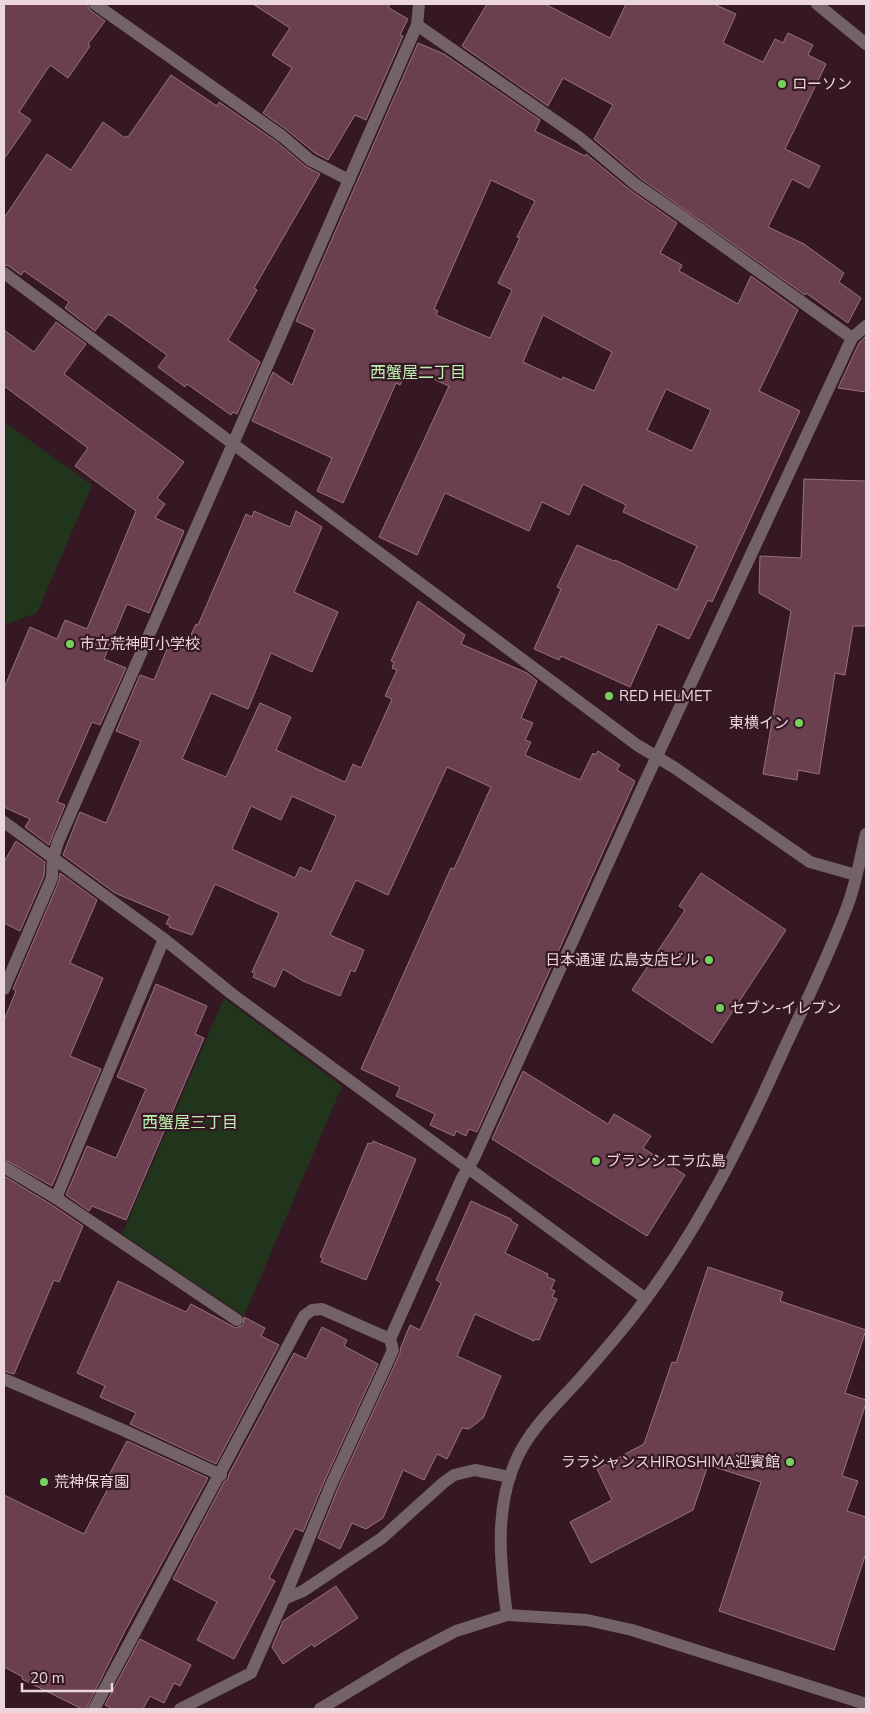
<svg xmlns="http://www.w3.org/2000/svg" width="870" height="1713" font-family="'Nunito Sans','Noto Sans JP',sans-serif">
<rect width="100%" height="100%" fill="#361824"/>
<!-- green -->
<g fill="#21351c">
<path d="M4 422 92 485 37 613 4 625Z"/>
<path d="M224 998 342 1086 244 1316 122 1234Z"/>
</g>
<!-- building -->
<g fill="#6a3f4f" stroke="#98727f" fill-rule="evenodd">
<path d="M4 4H87L90 10 105 21 88 44 90 46 68 78 50 65 19 112 31 120 4 159Z"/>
<path d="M253 4H389V8L408 19 400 35 403 36 366 120 355 115 328 160 315 153 287 130 263 113 292 68 272 55 290 28Z"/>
<path d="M487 4H545L610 38 626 4H714L736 14 723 43 763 62 775 39 783 43 788 33 813 45 808 55 826 64 785 149 820 166 809 188 792 179 768 227 804 244 844 273 839 282 861 298 848 323 806 293 805 295 640 178 594 139 613 105 563 78 548 106 462 46Z"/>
<path d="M418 43 444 54 540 120 535 131 585 156 586 154 630 190 677 223 660 253 682 265 679 271 738 304 751 276 798 310 759 391 800 411 712 602 708 600 689 639 658 624 630 687 561 656 559 660 534 649 561 589 557 587 577 545 614 561 615 560 677 590 697 546 623 512 626 505 583 484 569 515 542 502 529 531 445 493 417 555 379 537 449 386 408 368 400 385 396 383 343 503 317 491 332 458 252 421 273 372 292 385 315 330 296 321ZM491 180 535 201 517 237 520 238 498 283 512 290 490 338 436 315 438 311 434 309ZM543 315 612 352 594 391 563 377 562 380 523 362ZM666 389 711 410 692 451 647 430Z"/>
<path d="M171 75 217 106 219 102 277 142 305 166 320 174 254 288 257 290 228 340 260 362 237 414 233 412 231 415 187 384 185 387 158 367 167 355 111 315V316L108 314 95 331 65 308 69 302 24 271 21 275 9 266 4 265V218L47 154 71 170 103 122 125 138 126 136 128 137Z"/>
<path d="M56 322 86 344 64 374 184 462 157 498 165 504 155 518 184 531 149 613 127 604 124 611 104 659 126 668 100 725 92 722 57 802 65 805 49 845 25 827 30 819 4 807V688L30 627 57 639 65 620 87 629 136 511 75 466 88 448 4 386V330L34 352Z"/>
<path d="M866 336V392L838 388 859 343Z"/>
<path d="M804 479 866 481V626H853L845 675 835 673 819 774 798 770 797 780 763 774 791 611 759 593 760 556 801 558Z"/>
<path d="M254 511 290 527 296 511 322 527 294 592 338 612 312 672 271 653 248 709 211 693 182 759 226 777 260 703 291 717 276 750 345 782 353 764 361 768 392 699 385 696 397 670 392 668 394 662 391 661 418 601 465 635 461 644 527 673 537 681 521 718 533 723 525 740 531 742 525 755 580 780 593 753 595 755 598 751 620 765 617 770 635 781 477 1132 469 1129 466 1136 456 1131 454 1136 430 1125 435 1114 396 1096 400 1087 361 1069 451 868 454 869 491 787 447 767 388 895 356 880 330 935 364 950 355 972 351 970 340 996 303 981 283 969 275 987 253 977 255 973 252 972 279 913 215 884 192 935 169 927 170 925 166 924 170 916 115 893 63 855 80 812 106 823 141 741 116 731 140 675 154 680 173 635 188 641 196 624 198 625 246 514 252 517ZM292 796 336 816 311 872 300 867 295 878 232 849 251 806 281 820Z"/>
<path d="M16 841 45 862 44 876 20 931 4 923V862Z"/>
<path d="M60 873 97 900 70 963 103 978 70 1056 101 1069 52 1186 4 1159V1020L16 991 13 989 59 881Z"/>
<path d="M701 873 786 930 712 1043 632 990 685 910 679 906Z"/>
<path d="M156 984 207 1006 195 1034 204 1038 126 1220 92 1206 89 1211 66 1195 87 1146 116 1158 146 1089 117 1077Z"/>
<path d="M523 1071 608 1124 614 1114 651 1136 643 1148 685 1175 647 1236 492 1139Z"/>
<path d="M373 1141 416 1159 366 1280 321 1262 323 1258 320 1257 368 1143 371 1144Z"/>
<path d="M4 1176 52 1205 83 1226 59 1282 54 1280 14 1374 4 1371Z"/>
<path d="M471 1201 511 1219V1221L518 1225 505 1253 548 1274 547 1277 555 1280 551 1289 555 1291 552 1297 557 1299 539 1340 535 1339 534 1341 475 1314 457 1356 501 1376 483 1418 469 1429 462 1428 447 1459 437 1454 424 1480 403 1470 383 1518 366 1529 352 1523 340 1549 318 1538 338 1488 400 1353 401 1347 410 1325 420 1330 429 1310 441 1283 436 1280Z"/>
<path d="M708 1267 783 1292 780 1301 866 1330 845 1393 866 1400V1403L842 1476 858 1481 847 1511 866 1517V1553L834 1650 719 1611 761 1482 708 1465 693 1510 591 1563 570 1522 612 1500 597 1469 644 1444 672 1362 676 1363Z"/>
<path d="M118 1281 186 1312 191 1304 236 1328 243 1325 244 1317 265 1328 261 1336 279 1345 216 1464 130 1424 136 1413 100 1397 105 1386 77 1373Z"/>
<path d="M322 1327 347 1340 344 1346 378 1364 324 1482 303 1532 295 1528 269 1578 275 1581 234 1659 197 1640 217 1602 173 1579 224 1482 228 1479 229 1474 294 1353 306 1359Z"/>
<path d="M127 1441 208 1478 125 1631 86 1709H82L22 1679 23 1677 4 1667V1495L84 1534 114 1477 109 1475Z"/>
<path d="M336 1586 358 1618 314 1647 312 1644 283 1664 272 1647 283 1621Z"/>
<path d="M140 1639 191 1665 180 1686 174 1683 164 1703 150 1696 143 1709H113L105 1705Z"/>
</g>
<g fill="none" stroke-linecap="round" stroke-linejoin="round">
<!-- minor -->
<g stroke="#736368" stroke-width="12">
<path d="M95 4 282 136 310 160 349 180"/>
<path d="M817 4 866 44"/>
<path d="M417 25 580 138 635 184 680 215 852 338"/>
<path d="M4 273 637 745 675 768 810 862 856 875"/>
<path d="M4 822 164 939 232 994 646 1299"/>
<path d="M4 989 52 878 53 858 58 842 417 25 419 4"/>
<path d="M4 1167 56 1198 237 1320"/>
<path d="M56 1198 164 939"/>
<path d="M4 1379 123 1430 221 1475"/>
<path d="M284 1599 303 1591 382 1538 443 1483 454 1475 475 1470 510 1477"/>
<path d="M507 1615C500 1563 494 1507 517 1458 531 1428 555 1406 577 1382 601 1355 624 1329 645 1300 702 1223 745 1136 784 1049 806 1002 829 955 847 907 856 884 860 858 866 834"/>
<path d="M94 1709 304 1316 312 1310 322 1309 390 1339"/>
<path d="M180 1709 251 1673 284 1599 331 1485 393 1350 390 1339 462 1178 474 1158 644 784 852 338 866 326"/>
<path d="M320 1709 408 1656 456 1631 507 1615 587 1620 632 1630 866 1704"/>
</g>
</g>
<!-- markers -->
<g fill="#75d25b" stroke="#361824" stroke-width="2">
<circle cx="782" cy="84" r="5"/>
<circle cx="70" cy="644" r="5"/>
<circle cx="609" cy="696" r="5"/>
<circle cx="799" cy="723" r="5"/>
<circle cx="709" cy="960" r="5"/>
<circle cx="720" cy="1008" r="5"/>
<circle cx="596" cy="1161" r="5"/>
<circle cx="790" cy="1462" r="5"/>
<circle cx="44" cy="1482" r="5"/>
</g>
<g text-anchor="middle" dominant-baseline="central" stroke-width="4.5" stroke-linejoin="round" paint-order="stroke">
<!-- poi labels -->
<g font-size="15" fill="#ebd6dd" stroke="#361824" text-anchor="start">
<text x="792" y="84">ローソン</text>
<text x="80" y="644">市立荒神町小学校</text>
<text x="619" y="696">RED HELMET</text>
<text x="789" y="723" text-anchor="end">東横イン</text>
<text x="699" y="960" text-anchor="end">日本通運 広島支店ビル</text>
<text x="730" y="1008">セブン-イレブン</text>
<text x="606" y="1161">ブランシエラ広島</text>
<text x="780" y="1462" text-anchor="end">ララシャンスHIROSHIMA迎賓館</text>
<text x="54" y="1482">荒神保育園</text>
</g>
<!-- neighbourhood labels -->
<g font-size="16" fill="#bdf0b0" stroke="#361824">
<text x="418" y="373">西蟹屋二丁目</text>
<text x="190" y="1123">西蟹屋三丁目</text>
</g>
</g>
<!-- border -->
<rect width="870" height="1713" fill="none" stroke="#ebd6dd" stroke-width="10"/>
<!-- scale -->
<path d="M22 1683v8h90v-8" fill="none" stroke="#ebd6dd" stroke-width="2.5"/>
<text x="30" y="1683" font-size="15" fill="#ebd6dd" stroke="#361824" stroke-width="4" paint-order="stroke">20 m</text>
</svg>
